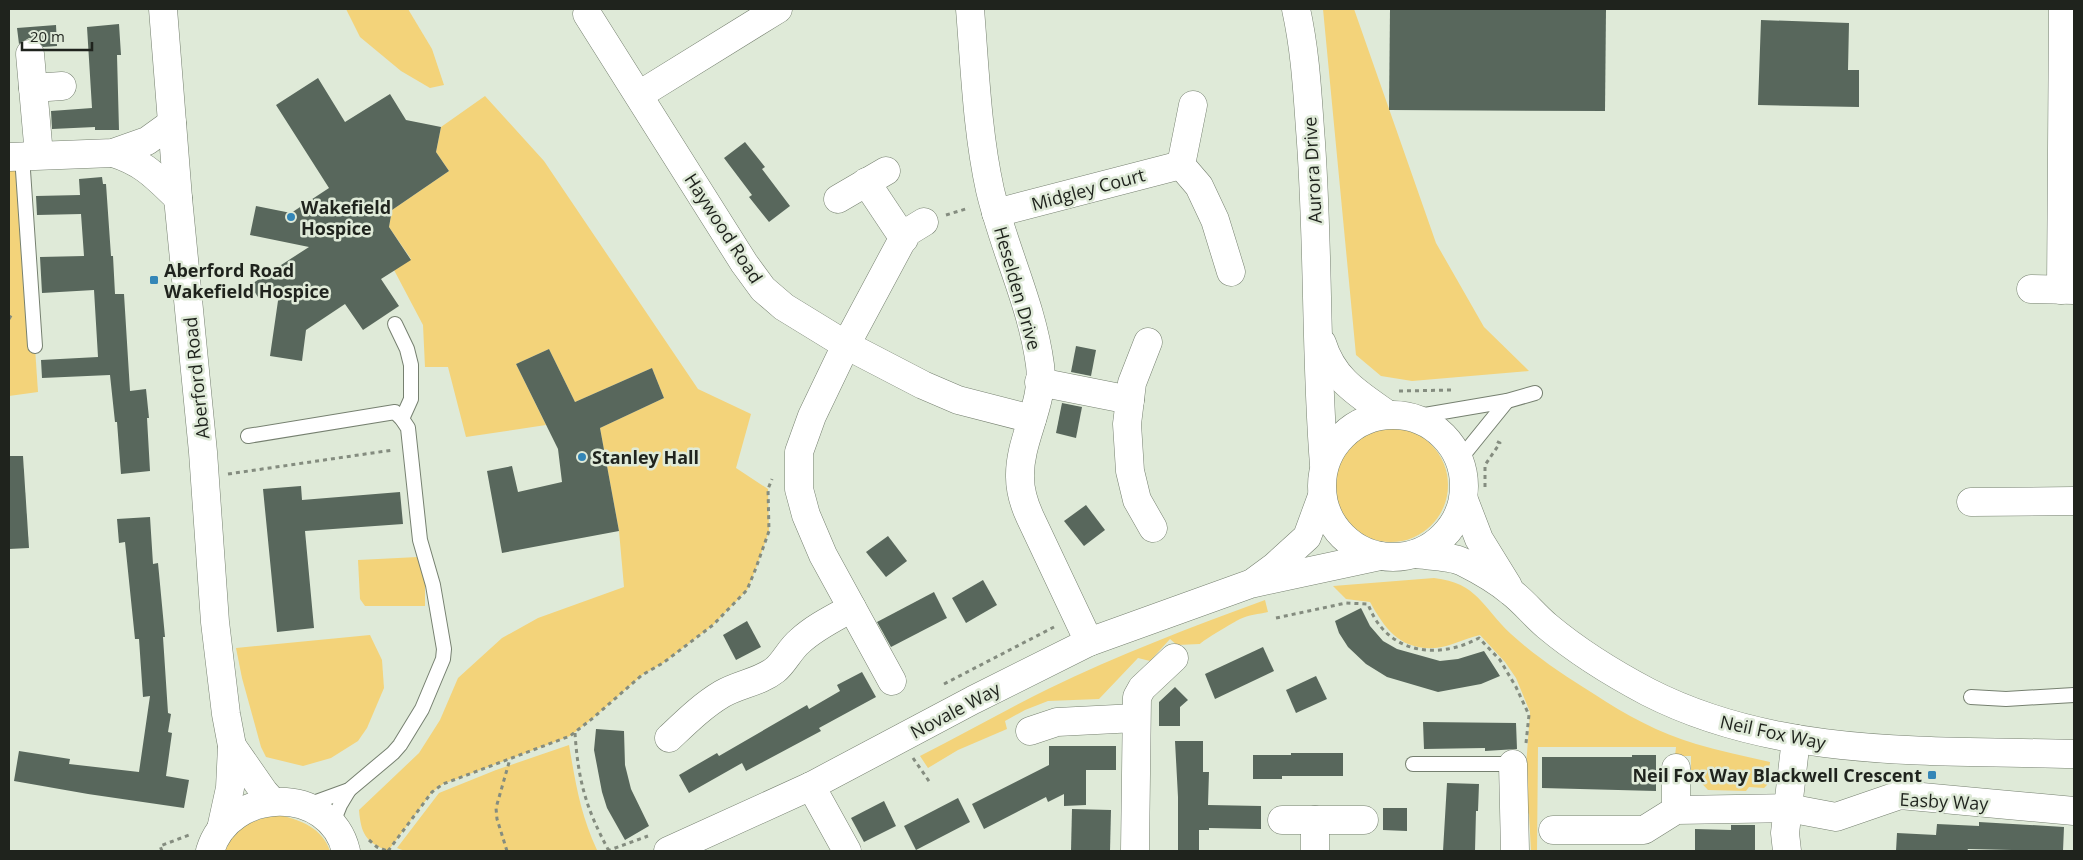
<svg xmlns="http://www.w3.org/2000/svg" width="2083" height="860" font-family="'Open Sans',sans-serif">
<rect width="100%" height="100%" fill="#dfead8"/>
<!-- green -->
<g fill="#f3d37a">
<path d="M346 9H408L432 49 444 85 430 88 401 71 360 37Z"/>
<path d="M1323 9H1354L1436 243 1484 327 1529 371 1412 381 1381 376 1356 355Z"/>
<path d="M485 96 544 161 698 389 751 414 736 468 768 489 769 531 756 568 747 590 713 625 663 663 642 675 593 718 570 736 443 784 432 792 388 851C365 842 361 833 359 810L419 753 440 720 458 678 502 638 538 618 624 587 619 531 600 428 664 398 652 368 575 402 549 349 516 364 546 425 466 437 448 367H425L423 325 394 270 411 259 389 227 392 210 449 171 436 152 441 127Z"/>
<path d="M22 156 38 392 9 396V157Z"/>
<circle cx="1391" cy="485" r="57"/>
<path d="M418 557 425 580V606H365L360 599 358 560Z"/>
<path d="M1434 578C1478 583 1482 607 1511 634 1536 657 1565 676 1594 694 1626 715 1659 733 1696 744 1720 751 1745 756 1770 762L1767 785 1764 788 1749 787 1746 791 1708 790 1691 772V756H1675L1676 747H1538L1537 851H1531L1529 814 1523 808 1530 712 1516 678 1505 662 1480 635C1465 638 1450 647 1435 648 1400 650 1385 629 1370 602L1346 599 1333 586Z"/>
<path d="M1265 600 1268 612C1259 614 1248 615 1240 619 1234 622 1202 641 1200 644L1177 645 1170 639 1150 661 1138 658 1099 699 1048 701 1025 710 1005 721 1007 729 958 750 928 768 920 756C963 734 1005 710 1048 689 1118 655 1191 627 1265 600Z"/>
<path d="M370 635 382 660 384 688 367 728 358 741 331 758 303 766 266 757 261 747 242 678 236 648Z"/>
<path d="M569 745C576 785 580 813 597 850L405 851 397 848 439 793 496 770Z"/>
<path d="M279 815C301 820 322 828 330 851H225C235 826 254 819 279 815Z"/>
</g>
<!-- building -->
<g fill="#58675c">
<path d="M1390 9H1606L1605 111 1389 110Z"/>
<path d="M1761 20 1849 23 1848 70H1859V107L1758 105Z"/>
<path d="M119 24 121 55H117L119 130H95V127L52 129 51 111 92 108 87 27Z"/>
<path d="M56 25 57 46 43 47 37 40 29 38 19 44 17 28Z"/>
<path d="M318 78 345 122 390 94 406 120 441 127 436 152 449 171 392 210 389 227 411 260 381 279 399 306 363 330 345 304 306 330 302 361 270 356 280 287 260 300 250 285 309 247 250 235 256 206 291 213 329 188 276 105Z"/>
<path d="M745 142 765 167 762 169 790 206 769 222 749 197 752 195 724 158Z"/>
<path d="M102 177 103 184H106L111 256H113L115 294H124L130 391 146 389 149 418H147L150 471 121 474 117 422H115L110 375 42 378 41 360 98 357 94 290 42 293 40 257 84 256 81 214 37 215 36 196 80 195 79 179Z"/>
<path d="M1076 346 1096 350 1091 376 1071 372Z"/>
<path d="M549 349 575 402 652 368 664 398 600 428 619 531 502 553 487 471 512 466 518 492 562 482 558 449 516 364Z"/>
<path d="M1062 403 1082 407 1076 438 1056 433Z"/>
<path d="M9 456H23L29 548 9 549Z"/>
<path d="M301 486 302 500 400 492 403 524 305 531 314 628 277 632 263 489Z"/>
<path d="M1086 505 1105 530 1084 546 1064 521Z"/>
<path d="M150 517 153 564 158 563 165 637H163L168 713 171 714 168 732 172 733 166 776 189 780 184 808 88 794 14 781 19 751 70 759 69 764 139 772 150 696 143 697 139 639H135L125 542 119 543 117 519Z"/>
<path d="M888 536 907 561 886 577 866 552Z"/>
<path d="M983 580 997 605 966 623 952 598Z"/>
<path d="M934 592 947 618 891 647 877 622Z"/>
<path d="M1361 608 1370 626 1383 641 1397 649 1440 661 1458 659 1484 651 1500 676 1481 684 1438 692 1387 677 1366 664 1348 647 1339 633 1335 621Z"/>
<path d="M747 621 761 647 736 660 723 635Z"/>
<path d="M1263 647 1274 671 1215 699 1205 674Z"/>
<path d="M862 672 876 697 819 728 821 731 746 771 742 763 689 793 679 775 717 753 719 756 807 705 809 709 840 691 837 685Z"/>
<path d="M1316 676 1327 699 1296 713 1286 690Z"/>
<path d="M1175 687 1188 700 1180 707V726H1159V702Z"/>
<path d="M1423 722 1516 723 1517 749 1485 751V748L1424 749Z"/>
<path d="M596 729 624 731 625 765 631 789 649 826 625 840 607 808 602 792 594 750Z"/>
<path d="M1175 741H1203V772H1209L1208 805 1261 806V829L1209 828V830H1199V851H1178V797Z"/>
<path d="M1049 746H1116V770H1086V805L1064 806V794L1048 802 1046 797 984 829 972 804 1049 765Z"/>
<path d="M1291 753H1343V776H1282V779H1253V755H1291Z"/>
<path d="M1632 755H1656V791L1542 788V757H1632Z"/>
<path d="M1447 783 1479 784 1478 811H1476L1475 851H1443Z"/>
<path d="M958 798 970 822 916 850 904 826Z"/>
<path d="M884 801 896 826 864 842 851 818Z"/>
<path d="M1383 808H1407V831L1383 830Z"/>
<path d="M1072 809 1111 810 1110 851H1071Z"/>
<path d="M1979 822 2064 827 2063 851 1968 849 1967 851H1896L1897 833 1936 835 1937 824 1979 826Z"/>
<path d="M1731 825H1755V851H1695V829L1731 830Z"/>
</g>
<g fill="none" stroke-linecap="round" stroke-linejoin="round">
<!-- service casing -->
<g stroke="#768070" stroke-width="16">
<g id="service">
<path d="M22 156 35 346"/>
<path d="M395 324 407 349 411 365V399L402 419"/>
<path d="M1413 417 1507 401 1535 393"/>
<path d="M248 436 395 412 402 419 408 428 420 540 433 585 444 649 443 659 422 709 400 745 393 753 349 790 316 802 305 803"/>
<path d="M1460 459 1507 401"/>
<path d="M1971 697 2006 699 2074 695"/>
<path d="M1413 764H1513"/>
<path d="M332 825 340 805 349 790"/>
</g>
</g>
<!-- minor casing -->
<g stroke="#768070" stroke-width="29">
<g id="minor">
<path d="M163 9 178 198 203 452 215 622 226 714 232 746 230 788 221 829"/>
<path d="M970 9C975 69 977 131 990 190 1004 250 1032 304 1040 365 1045 404 1019 439 1020 477 1020 492 1024 504 1030 517L1089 642"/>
<path d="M587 14 744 263 763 289 784 307 846 345 923 385 958 400 1032 419"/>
<path d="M30 54 39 155"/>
<path d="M33 88 62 86"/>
<path d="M639 95 778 9"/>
<path d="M113 153C144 163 155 176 178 198"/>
<path d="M9 157 113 153 147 141 172 123"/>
<path d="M1181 165 1199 186 1215 220 1231 272"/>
<path d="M866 182 904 239"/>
<path d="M838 199 886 171"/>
<path d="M996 213 1181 165 1193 105"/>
<path d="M2031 289 2074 290"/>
<path d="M2061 290 2063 9"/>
<path d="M1148 342 1132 383 1127 424 1130 471 1137 500 1153 528"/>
<path d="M1039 382 1130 400"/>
<path d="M1971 502 2074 501"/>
<path d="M892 681 823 555 806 515 799 489V452L812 416 846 345 906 233 924 222"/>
<path d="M1030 731 1057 722 1136 718"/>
<path d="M669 738C686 722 702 706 722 694 739 684 760 682 775 670 784 663 790 649 800 641 815 627 834 618 852 608"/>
<path d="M232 746 264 792 272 801"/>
<path d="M1513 764 1515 851"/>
<path d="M811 786 847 851"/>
<path d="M1676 810V768"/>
<path d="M1282 820H1364"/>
<path d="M1315 820V851"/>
<path d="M1553 830H1644L1676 810 1788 808 1836 817 1900 795 2074 811"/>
<path d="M1135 851 1137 697 1142 688 1174 658"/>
<path d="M1787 851 1785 833 1796 739"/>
</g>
</g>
<!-- primary casing -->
<g stroke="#768070" stroke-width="29">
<g id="primary">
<path d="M1296 9C1305 50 1307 87 1310 129 1319 241 1315 353 1324 465"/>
<path d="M1322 343C1333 379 1357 393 1387 414"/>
<circle cx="1393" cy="486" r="71"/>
<path d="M1464 500 1479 539 1508 586"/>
<path d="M1415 554C1428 556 1452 556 1463 562 1479 570 1498 581 1511 592 1524 602 1534 615 1547 626 1578 652 1612 673 1648 692 1779 759 1932 750 2074 754"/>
<path d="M1255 581 1274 567 1307 537 1322 496"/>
<path d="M210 851C229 787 330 784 346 851"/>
<path d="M668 851 811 786 973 700 1089 642 1250 584 1380 556"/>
</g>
</g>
<!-- path -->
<g stroke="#848c7f" stroke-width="3" stroke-dasharray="4 4" stroke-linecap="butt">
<path d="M946 215 969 208"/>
<path d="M9 319 13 312"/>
<path d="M1399 391 1453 390"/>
<path d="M228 474 393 450"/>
<path d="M1485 487V465L1500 443 1496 441"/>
<path d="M1276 618 1346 603 1368 604C1386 653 1436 661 1479 638L1500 660 1516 687 1529 715 1526 743"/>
<path d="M944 684 1054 627"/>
<path d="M575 733C578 780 586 809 609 851"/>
<path d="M913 758 931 784"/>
<path d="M369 840 377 847 387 851"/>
<path d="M162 851 160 846 189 835"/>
<path d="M388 851 432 792 443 784 570 736 593 718 642 675 663 663 713 625 747 590 756 568 769 531 768 489 772 479"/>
<path d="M507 851 497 819 496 808 510 759"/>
<path d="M607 851 648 836"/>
</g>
<!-- service -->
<use href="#service" stroke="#fff" stroke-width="14"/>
<!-- minor -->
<use href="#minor" stroke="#fff" stroke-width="28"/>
<!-- primary -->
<use href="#primary" stroke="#fff" stroke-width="28"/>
</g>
<!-- markers -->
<g fill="#3486b7" stroke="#dfead8" stroke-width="2">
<circle cx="291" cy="217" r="5"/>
<rect x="149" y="275" width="10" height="10" rx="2.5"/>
<circle cx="582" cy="457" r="5"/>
<rect x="1927" y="770" width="10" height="10" rx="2.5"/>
</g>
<g text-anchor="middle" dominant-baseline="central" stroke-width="5" stroke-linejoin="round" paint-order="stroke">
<!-- street labels -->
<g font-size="18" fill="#1f231d" stroke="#dfead8">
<text transform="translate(1312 170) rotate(-93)">Aurora Drive</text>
<text transform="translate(1088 189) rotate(-15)">Midgley Court</text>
<text transform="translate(724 228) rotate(57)">Haywood Road</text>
<text transform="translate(1018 288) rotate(74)">Heselden Drive</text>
<text transform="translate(196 378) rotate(-96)">Aberford Road</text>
<text transform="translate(955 710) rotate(-28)">Novale Way</text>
<text transform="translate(1773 732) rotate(12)">Neil Fox Way</text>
<text transform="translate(1944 801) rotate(3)">Easby Way</text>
</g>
<!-- poi labels -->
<g font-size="18" font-weight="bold" fill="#1f231d" stroke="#dfead8" text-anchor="start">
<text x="301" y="207">Wakefield<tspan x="301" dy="21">Hospice</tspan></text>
<text x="164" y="270">Aberford Road<tspan x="164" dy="21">Wakefield Hospice</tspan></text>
<text x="592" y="457">Stanley Hall</text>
<text x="1922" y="775" text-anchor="end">Neil Fox Way Blackwell Crescent</text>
</g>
</g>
<!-- border -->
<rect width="2083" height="860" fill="none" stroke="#1f231d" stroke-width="20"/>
<!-- scale -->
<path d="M22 42v8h70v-8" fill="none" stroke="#1f231d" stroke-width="2.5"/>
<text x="30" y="42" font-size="15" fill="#1f231d" stroke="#dfead8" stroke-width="4" paint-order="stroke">20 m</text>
</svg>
